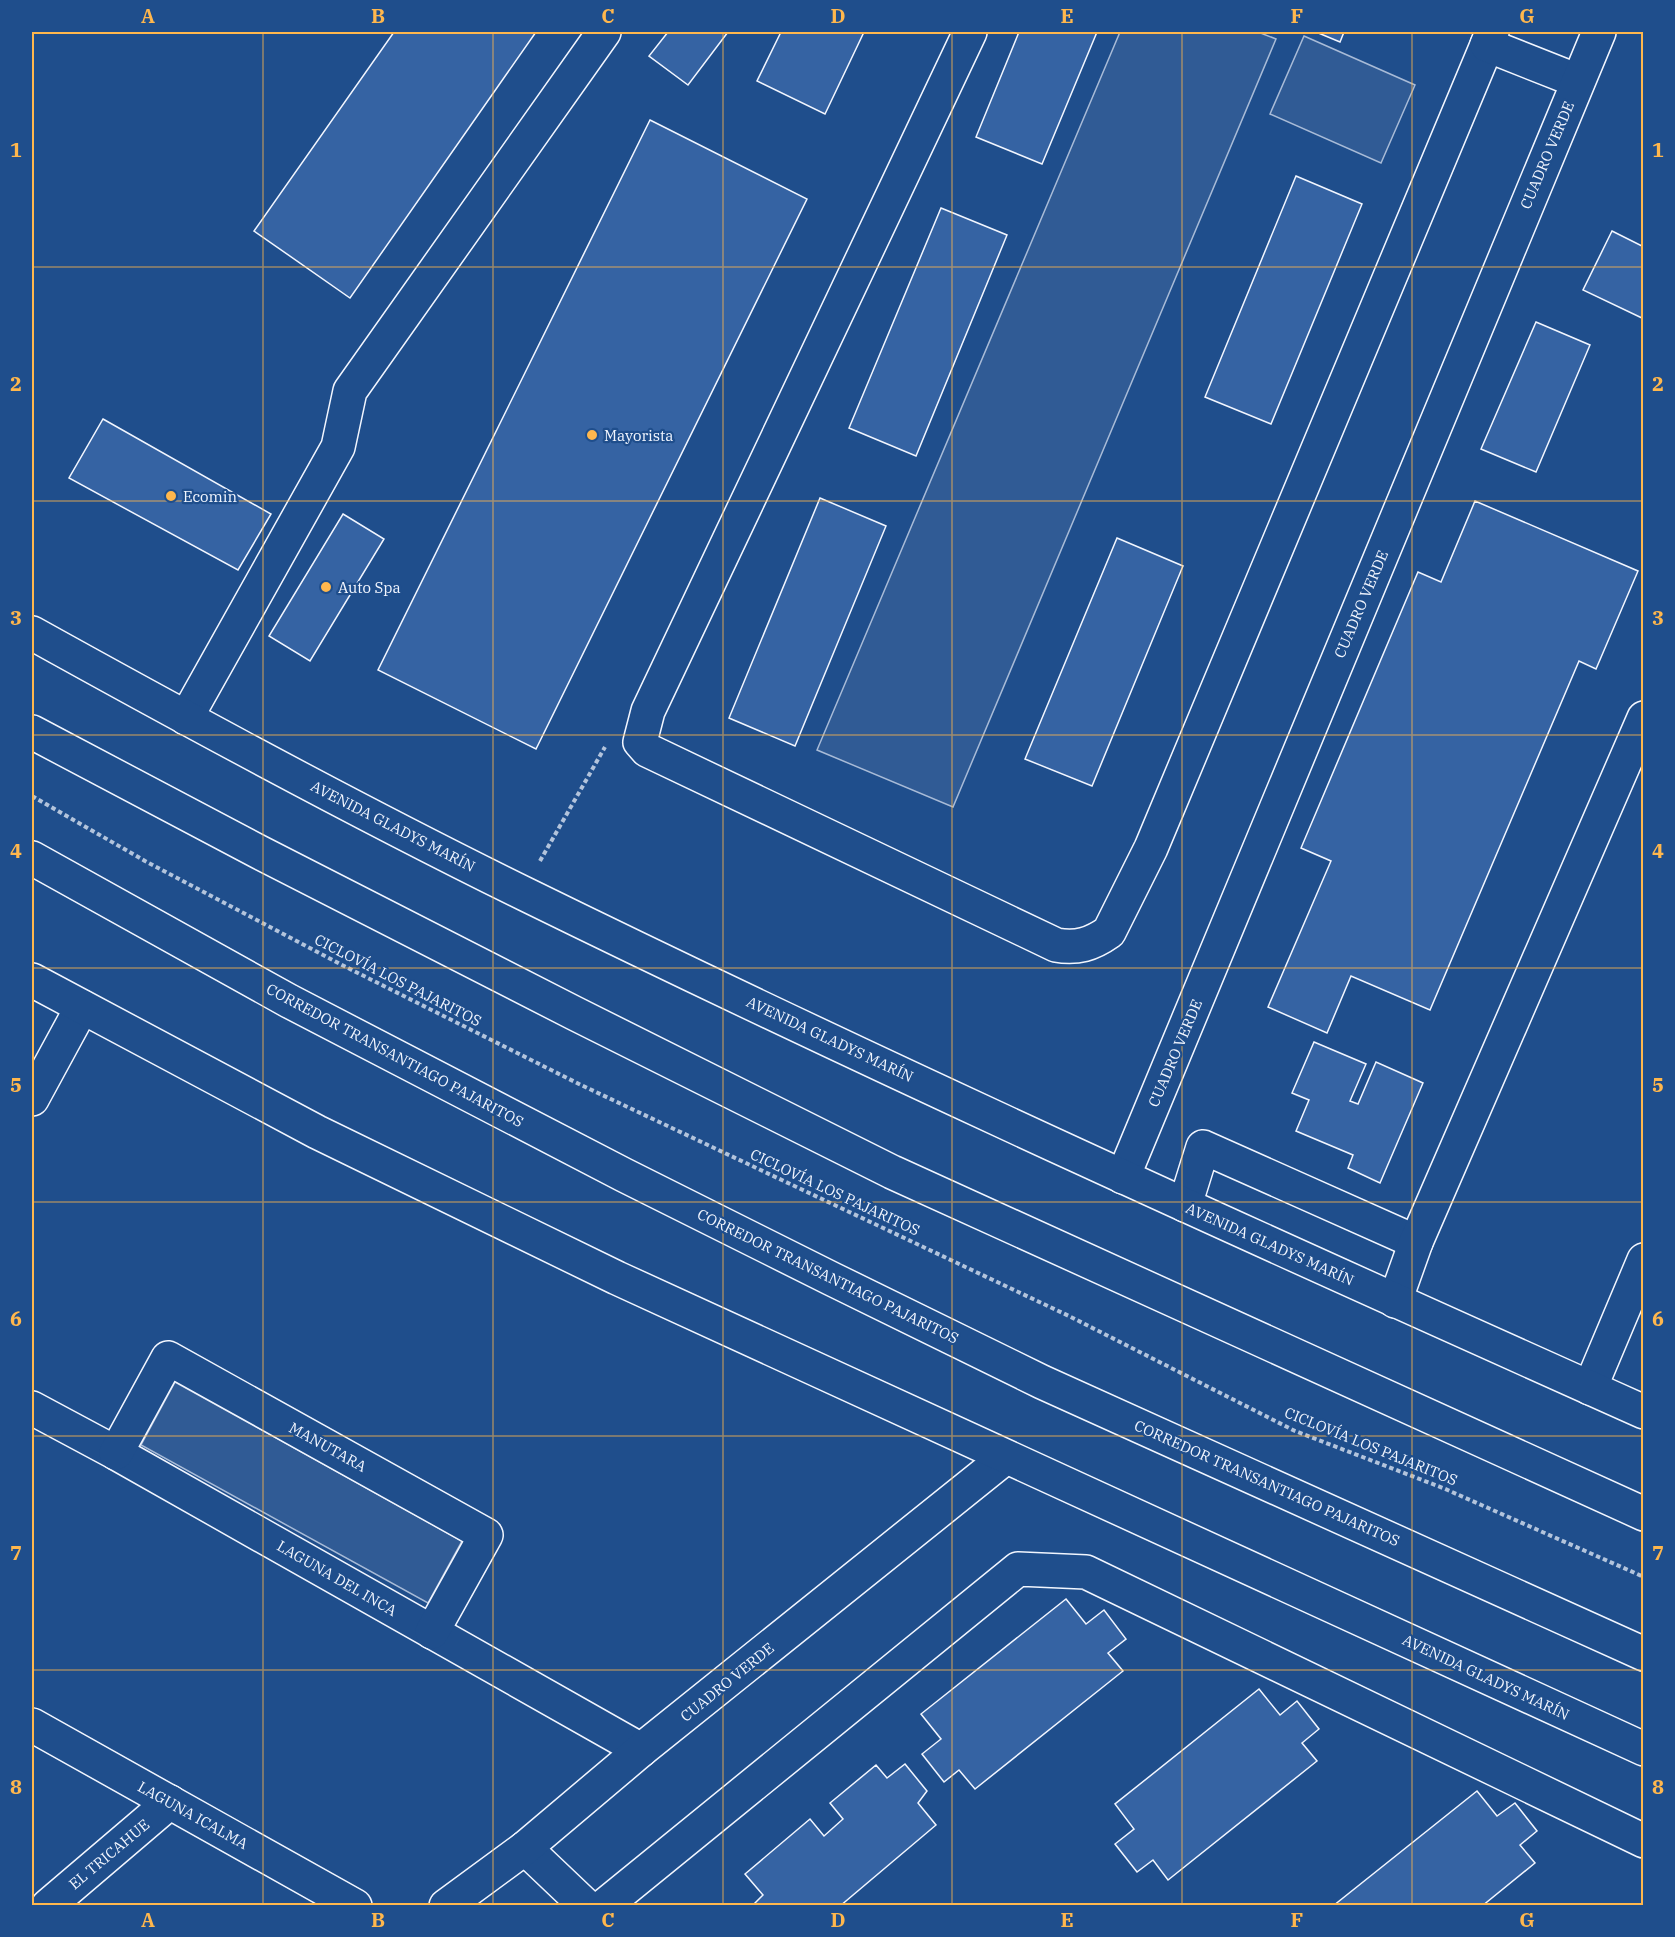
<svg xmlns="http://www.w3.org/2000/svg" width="1675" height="1937" font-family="'IBM Plex Serif',serif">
<rect width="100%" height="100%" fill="#1f4e8c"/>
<!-- built -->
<g fill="#305b95" stroke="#a8bbd7" stroke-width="1.5">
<path d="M1120 32H1258L1276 39 953 807 817 750Z"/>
<path d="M1304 36 1415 85 1381 163 1270 114Z"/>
<path d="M175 1382 462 1541 428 1603 141 1445Z"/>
</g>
<!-- building -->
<g fill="#3563a3" stroke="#f2f6ff" stroke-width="1.5">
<path d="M394 32H536L350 298 254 231Z"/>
<path d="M668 32H728L688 85 649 56Z"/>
<path d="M781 32H864L825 114 757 81Z"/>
<path d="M1019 32H1097L1042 164 976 137Z"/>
<path d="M1316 32H1344L1340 42Z"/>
<path d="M650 120 807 199 536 749 378 670Z"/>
<path d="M1296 176 1362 204 1271 424 1205 397Z"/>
<path d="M941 208 1007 235 916 456 849 428Z"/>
<path d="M1612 231 1644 247V319L1583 290Z"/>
<path d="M1536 322 1590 345 1536 472 1481 449Z"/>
<path d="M103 419 271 514 238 570 69 478Z"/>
<path d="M820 498 886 526 795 746 729 718Z"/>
<path d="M1475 501 1638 571 1596 669 1579 661 1430 1010 1351 976 1327 1033 1268 1007 1331 861 1301 848 1418 572 1441 582Z"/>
<path d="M343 514 384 539 310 661 269 636Z"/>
<path d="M1117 538 1183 566 1092 786 1025 759Z"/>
<path d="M1314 1042 1366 1064 1350 1101 1358 1104 1376 1062 1423 1083 1380 1183 1348 1168 1353 1155 1296 1131 1309 1100 1292 1093Z"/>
<path d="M1066 1599 1086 1624 1104 1610 1126 1639 1108 1653 1123 1671 975 1789 959 1770 944 1782 922 1754 941 1739 921 1714Z"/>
<path d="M1259 1689 1280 1715 1297 1701 1319 1729 1302 1743 1317 1761 1168 1880 1153 1860 1137 1872 1115 1844 1134 1829 1115 1804Z"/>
<path d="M905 1764 927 1791 918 1803 936 1825 840 1906H752L763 1895 745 1874 810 1819 824 1836 843 1819 830 1803 876 1765 887 1778Z"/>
<path d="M1477 1791 1497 1816 1515 1803 1537 1831 1520 1845 1535 1863 1482 1906H1333Z"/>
</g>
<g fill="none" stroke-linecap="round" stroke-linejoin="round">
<!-- minor casing -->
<g stroke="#f2f6ff" stroke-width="36">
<g id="minor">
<path d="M970 32 648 711 640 742 647 750 1056 945C1077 949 1092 944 1109 932L1151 848 1487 45"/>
<path d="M1492 32 1487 45 1578 81"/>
<path d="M186 718 338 447 350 391 604 32"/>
<path d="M32 732 259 852 574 1013 892 1172 1644 1514"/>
<path d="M32 858 289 1001 624 1175 832 1279 1042 1382 1644 1654"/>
<path d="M32 1099 82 1007"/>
<path d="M1123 1177 1599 32"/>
<path d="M1185 1205 1203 1147 1416 1242"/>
<path d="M1395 1301 1416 1242 1644 718"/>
<path d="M1590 1388 1644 1260"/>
<path d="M32 1408 116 1453 641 1750"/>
<path d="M116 1453 168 1358 486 1535 432 1632"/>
<path d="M32 1725 355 1906"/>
<path d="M525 1848 586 1906"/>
<path d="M48 1906 170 1802"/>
<path d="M446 1906 525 1848 641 1750 1006 1457"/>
<path d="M604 1906 1018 1569 1086 1572 1644 1841"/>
</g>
</g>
<!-- major casing -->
<g stroke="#f2f6ff" stroke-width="36">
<g id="major">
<path d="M32 633C194 723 358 812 525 894 894 1075 1269 1244 1644 1412"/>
<path d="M32 980 317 1132 617 1278 1644 1749"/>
</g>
</g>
<!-- path -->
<g stroke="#b3c4dc" stroke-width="4" stroke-dasharray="4.5 3" stroke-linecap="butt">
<path d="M32 796 145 861 344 966 579 1084 1069 1316 1295 1431 1443 1488 1644 1577"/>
<path d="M540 861 605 747"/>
</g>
<!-- minor -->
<use href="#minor" stroke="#1f4e8c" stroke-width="33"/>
<!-- major -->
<use href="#major" stroke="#1f4e8c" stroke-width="33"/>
</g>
<!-- grid -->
<path fill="none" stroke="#ffb74d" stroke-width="1.5" stroke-opacity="0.55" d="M263 32V1906M493 32V1906M723 32V1906M952 32V1906M1182 32V1906M1412 32V1906M32 267H1644M32 501H1644M32 735H1644M32 968H1644M32 1202H1644M32 1436H1644M32 1670H1644"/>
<!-- markers -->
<g fill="#ffb74d" stroke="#1f4e8c" stroke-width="2">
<circle cx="592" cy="435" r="6"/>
<circle cx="171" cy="496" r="6"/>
<circle cx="326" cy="587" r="6"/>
</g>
<g text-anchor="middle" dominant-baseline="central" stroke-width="4.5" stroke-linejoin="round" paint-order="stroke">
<!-- street labels -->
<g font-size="15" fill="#f2f6ff" stroke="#1f4e8c">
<text transform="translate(1547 155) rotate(-67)">CUADRO VERDE</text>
<text transform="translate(1361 604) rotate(-67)">CUADRO VERDE</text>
<text transform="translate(393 826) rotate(27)">AVENIDA GLADYS MARÍN</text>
<text transform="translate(398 980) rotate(27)">CICLOVÍA LOS PAJARITOS</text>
<text transform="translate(830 1039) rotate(25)">AVENIDA GLADYS MARÍN</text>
<text transform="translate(1175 1053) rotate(-67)">CUADRO VERDE</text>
<text transform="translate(395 1055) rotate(28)">CORREDOR TRANSANTIAGO PAJARITOS</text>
<text transform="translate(835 1192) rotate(25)">CICLOVÍA LOS PAJARITOS</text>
<text transform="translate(1270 1244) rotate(24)">AVENIDA GLADYS MARÍN</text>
<text transform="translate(828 1276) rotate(26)">CORREDOR TRANSANTIAGO PAJARITOS</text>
<text transform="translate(1371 1446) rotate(22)">CICLOVÍA LOS PAJARITOS</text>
<text transform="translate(328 1447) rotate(29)">MANUTARA</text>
<text transform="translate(1267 1483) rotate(24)">CORREDOR TRANSANTIAGO PAJARITOS</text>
<text transform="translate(337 1578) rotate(30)">LAGUNA DEL INCA</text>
<text transform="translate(1486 1677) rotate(25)">AVENIDA GLADYS MARÍN</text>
<text transform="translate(727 1682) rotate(-39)">CUADRO VERDE</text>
<text transform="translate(193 1815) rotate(29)">LAGUNA ICALMA</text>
<text transform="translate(109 1854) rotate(-40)">EL TRICAHUE</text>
</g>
<!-- poi labels -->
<g font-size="15" fill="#f2f6ff" stroke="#1f4e8c" text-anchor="start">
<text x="604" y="435">Mayorista</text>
<text x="183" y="496">Ecomin</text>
<text x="338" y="587">Auto Spa</text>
</g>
</g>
<!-- border -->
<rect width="1675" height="1937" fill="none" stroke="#1f4e8c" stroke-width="66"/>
<rect x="33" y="33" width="1609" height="1871" fill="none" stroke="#ffb74d" stroke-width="2"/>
<g font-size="20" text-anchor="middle" font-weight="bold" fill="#ffb74d">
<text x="148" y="23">A</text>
<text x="378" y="23">B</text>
<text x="608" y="23">C</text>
<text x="838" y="23">D</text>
<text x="1067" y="23">E</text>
<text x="1297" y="23">F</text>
<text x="1527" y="23">G</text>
<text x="16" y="157">1</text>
<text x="1658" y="157">1</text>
<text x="16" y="391">2</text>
<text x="1658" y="391">2</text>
<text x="16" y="625">3</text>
<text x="1658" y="625">3</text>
<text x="16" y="858">4</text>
<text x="1658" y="858">4</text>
<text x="16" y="1092">5</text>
<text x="1658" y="1092">5</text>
<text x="16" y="1326">6</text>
<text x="1658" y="1326">6</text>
<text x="16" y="1560">7</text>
<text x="1658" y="1560">7</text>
<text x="16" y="1794">8</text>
<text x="1658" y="1794">8</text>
<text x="148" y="1927">A</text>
<text x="378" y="1927">B</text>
<text x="608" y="1927">C</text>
<text x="838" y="1927">D</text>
<text x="1067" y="1927">E</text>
<text x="1297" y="1927">F</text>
<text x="1527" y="1927">G</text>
</g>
</svg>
